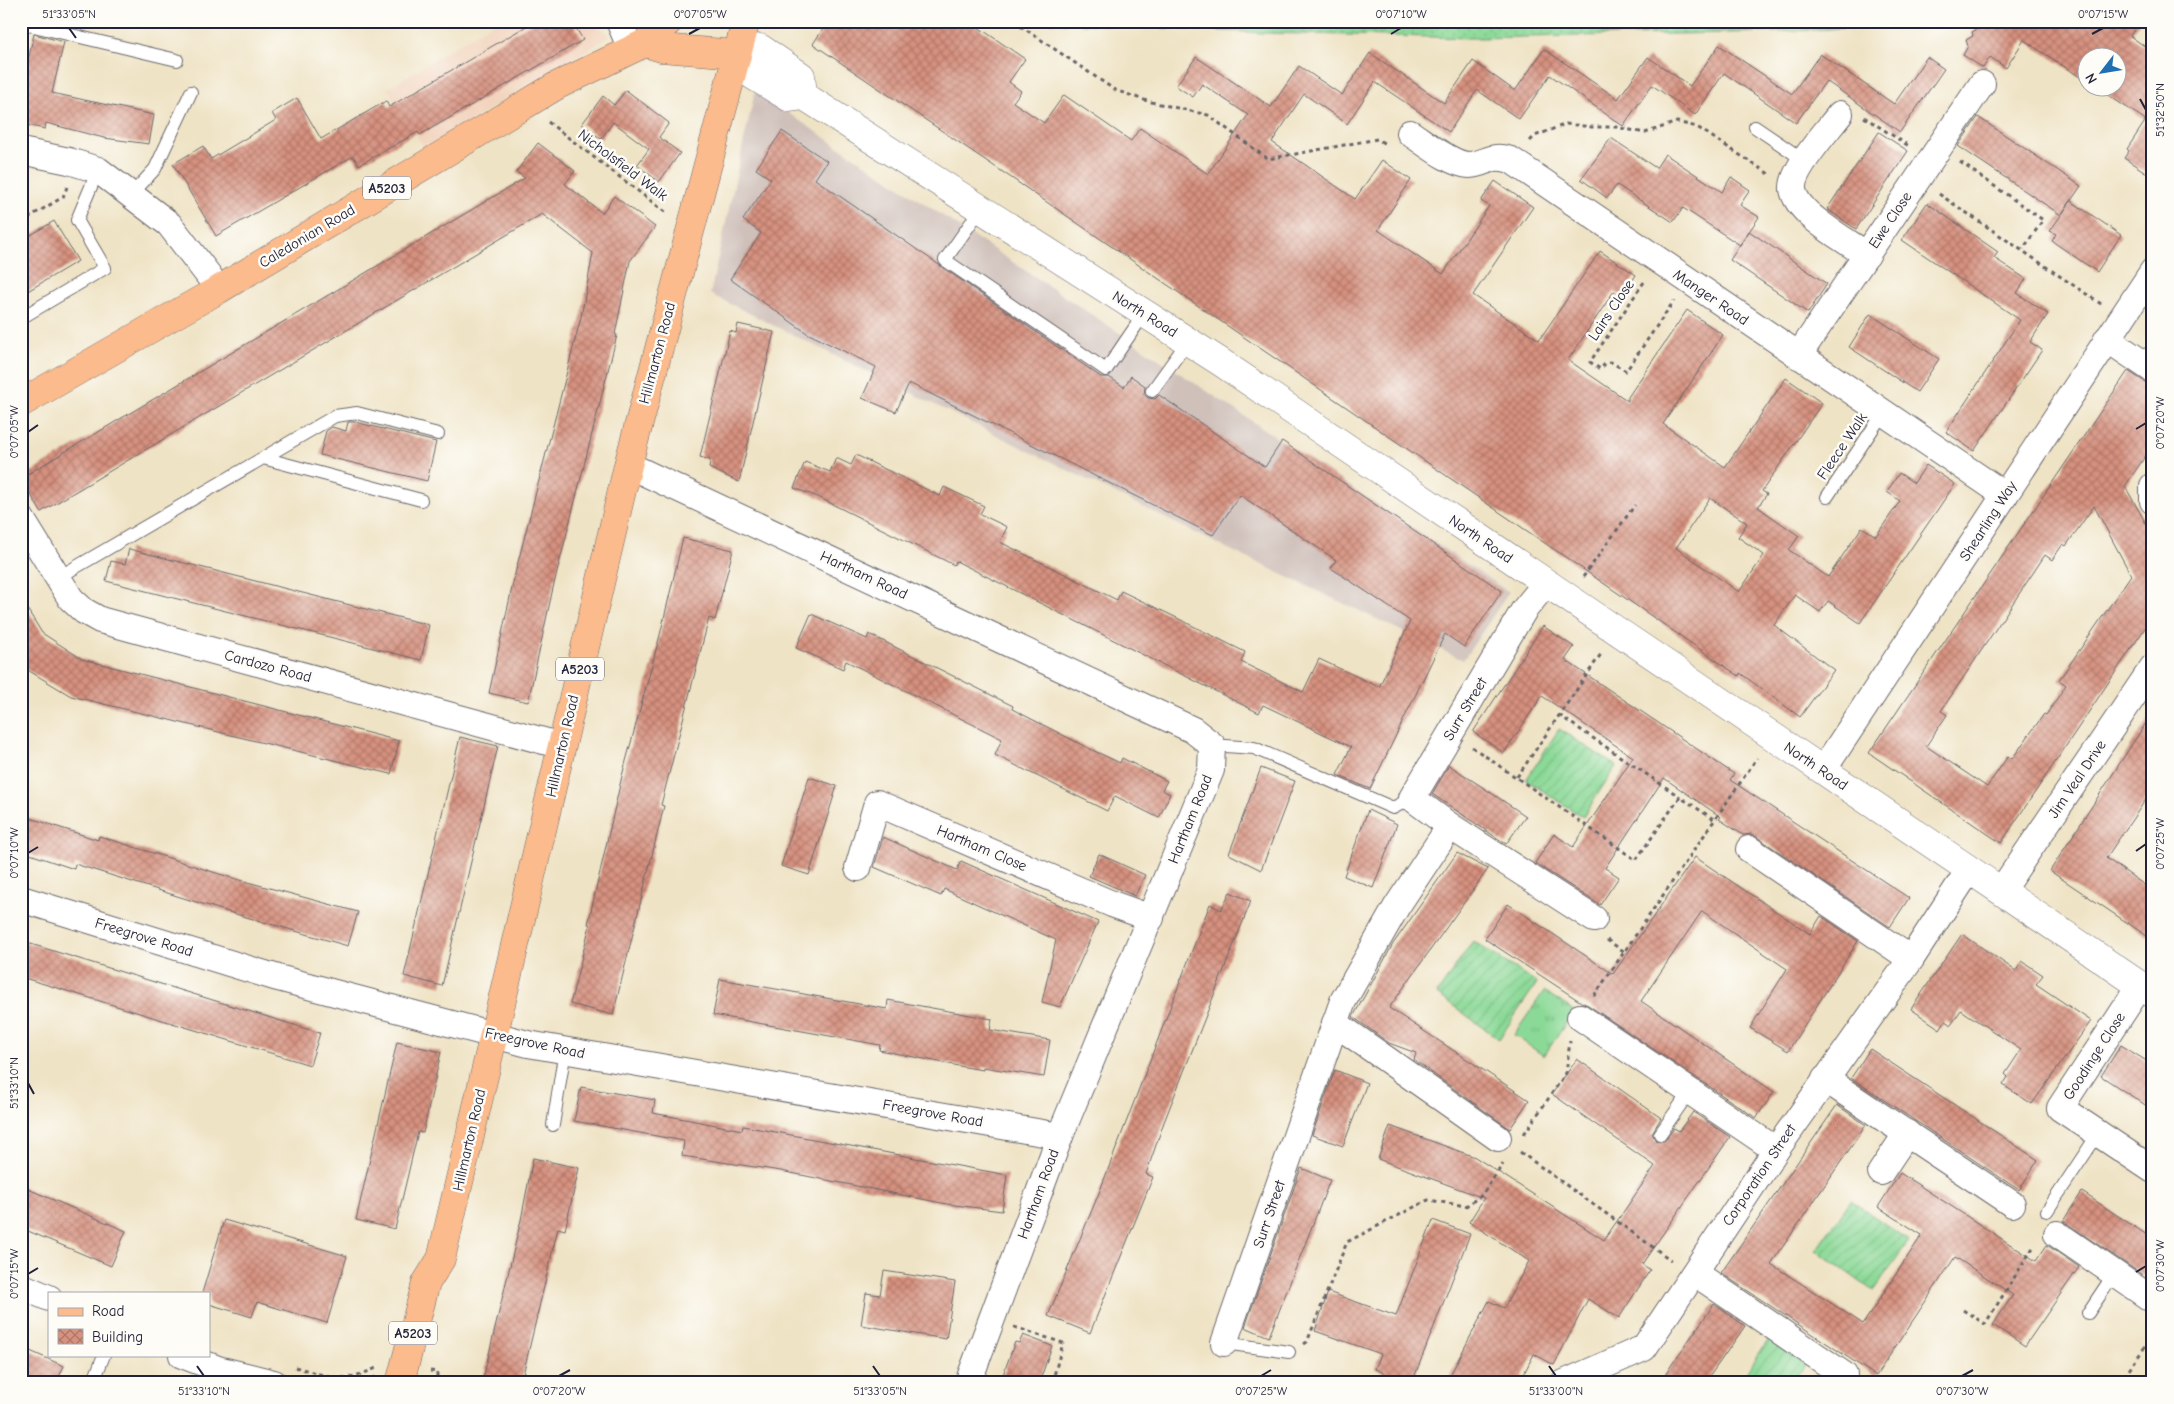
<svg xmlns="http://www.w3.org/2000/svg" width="2174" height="1404" font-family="'Comic Neue',sans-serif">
<defs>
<pattern id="grass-dots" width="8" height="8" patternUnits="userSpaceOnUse" patternTransform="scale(1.25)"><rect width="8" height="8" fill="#8bd997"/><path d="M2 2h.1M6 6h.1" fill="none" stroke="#78ba83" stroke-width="1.8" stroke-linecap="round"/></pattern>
<pattern id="park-tufts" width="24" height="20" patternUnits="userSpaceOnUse" patternTransform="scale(1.25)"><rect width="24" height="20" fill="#8bd997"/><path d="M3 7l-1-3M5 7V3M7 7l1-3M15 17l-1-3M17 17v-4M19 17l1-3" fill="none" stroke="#78ba83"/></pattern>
<pattern id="garden-furrows" width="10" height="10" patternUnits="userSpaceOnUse" patternTransform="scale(1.25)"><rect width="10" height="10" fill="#8bd997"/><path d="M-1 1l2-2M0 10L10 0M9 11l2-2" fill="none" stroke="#78ba83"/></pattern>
<pattern id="building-cross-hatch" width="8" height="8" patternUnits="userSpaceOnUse" patternTransform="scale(1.25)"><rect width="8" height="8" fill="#d7917f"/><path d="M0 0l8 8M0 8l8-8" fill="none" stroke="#ae7669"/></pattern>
</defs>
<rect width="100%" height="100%" fill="#fdfcf7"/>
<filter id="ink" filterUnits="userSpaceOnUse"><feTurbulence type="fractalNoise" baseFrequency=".02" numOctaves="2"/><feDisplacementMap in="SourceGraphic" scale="10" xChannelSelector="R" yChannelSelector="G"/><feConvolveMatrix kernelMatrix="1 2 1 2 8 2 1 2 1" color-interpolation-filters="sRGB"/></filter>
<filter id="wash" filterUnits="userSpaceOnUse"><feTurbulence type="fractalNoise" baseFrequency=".0096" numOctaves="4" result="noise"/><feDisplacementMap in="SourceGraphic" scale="20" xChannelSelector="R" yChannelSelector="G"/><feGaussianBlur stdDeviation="1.12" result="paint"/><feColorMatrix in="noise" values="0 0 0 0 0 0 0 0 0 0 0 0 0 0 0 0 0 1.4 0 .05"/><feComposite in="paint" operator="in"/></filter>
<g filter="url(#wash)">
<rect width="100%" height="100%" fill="#efe3c5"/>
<!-- built -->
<path fill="#f2d4be" d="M496 21H592L610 36 425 149 387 89Z"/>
<!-- industrial -->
<path fill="#cfc0ba" d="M755 91 1509 592 1463 660 1220 545 710 294Z"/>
<!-- grass -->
<path fill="url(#grass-dots)" stroke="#567e69" d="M1030 21H1862L1865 27 1775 32 1474 38 1264 33Z"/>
<!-- park -->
<path fill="url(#park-tufts)" stroke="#567e69" d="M1544 991 1574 1011 1544 1056 1514 1035Z"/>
<!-- garden -->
<g fill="url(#garden-furrows)" stroke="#567e69">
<path d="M1559 729 1616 766 1583 817 1526 780Z"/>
<path d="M1473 941 1537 983 1499 1039 1437 994Z"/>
<path d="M1851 1200 1909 1241 1873 1291 1816 1250Z"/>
<path d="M1769 1339 1805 1364 1792 1383H1739Z"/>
</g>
<g id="blocks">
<!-- building -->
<g fill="url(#building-cross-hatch)" fill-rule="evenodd">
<path d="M535 21H572L583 40 420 135 418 132 359 165 353 156 216 236 173 164 203 146 211 159 276 120 272 113 297 98 321 139 386 101 389 107Z"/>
<path d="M828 21H947L975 25 1025 59 1009 82 1021 91 1013 102 1044 123 1064 95 1131 141 1140 128 1208 174 1248 115 1202 84 1193 97 1176 86 1196 57 1271 107 1299 66 1342 95 1370 53 1444 103 1473 61 1515 91 1544 49 1618 99 1648 57 1690 86 1719 45 1792 94 1820 54 1894 104 1927 57 1944 69 1900 132 1826 81 1796 123 1724 73 1695 115 1652 85 1623 126 1550 75 1519 119 1477 90 1449 132 1375 82 1347 124 1304 94 1272 142 1355 199 1382 160 1411 180 1378 230 1443 274 1489 206 1481 201 1495 181 1533 207 1473 295 1539 340 1600 251 1636 275 1622 296 1614 291 1568 360 1628 401V397L1687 310 1723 335 1663 424 1725 467 1786 378 1822 403 1762 491 1767 494 1758 507 1799 536 1789 550 1828 577 1862 527 1876 536 1900 501 1887 492 1899 473 1914 483 1926 465 1955 484 1860 623 1828 601 1820 612 1795 595 1774 625 1834 670 1800 717 1740 673 1739 676 994 166 813 44ZM1710 498 1747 523 1738 537 1764 555 1739 592 1676 548Z"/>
<path d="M1977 21H2140L2130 36 2153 52V177L2124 158 2129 151 2127 149 2146 120 2097 88H2116V58H2086V81L2024 40 2006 68 1990 57 1983 68 1963 55 1968 46 1966 40 1973 36 1972 32 1979 28Z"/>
<path d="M34 34 64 42 52 93 154 115 149 144 104 138 46 123 45 129 21 124V92Z"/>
<path d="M626 90 669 123 659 137 680 153 659 182 637 165 649 149 613 122 601 139 582 124 603 96 614 105Z"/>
<path d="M1978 117 2081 186 2061 215 1958 146Z"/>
<path d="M782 131 827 161 815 179 1101 377H1109L1124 387 1131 376 1145 386 1144 394 1148 398 1155 399 1159 395 1265 467 1282 441 1502 591 1464 647 1445 634 1370 789 1337 775 1351 747 1263 705 1259 713 956 561 954 565 818 497 794 488 805 462 830 472 836 458 851 465 856 455 940 496 944 487 984 506 980 514 1007 527 1000 542 1117 600 1121 591 1171 615 1245 652 1241 662 1303 692 1319 659 1379 687 1410 621 1331 568 1336 560 1240 495 1213 535 909 383 896 412 862 398 876 367 807 333 730 279 761 233 743 220 771 179 756 169Z"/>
<path d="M1879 132 1908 151 1856 229 1827 209Z"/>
<path d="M1611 138 1656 168 1665 154 1722 192 1731 177 1750 190 1740 205 1759 217 1740 245 1683 208 1673 222 1617 185 1607 198 1581 179Z"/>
<path d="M538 143 575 171 565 184 602 213 614 196 655 227 630 261 615 334 617 335 553 588 528 702 489 693 515 574 581 317 593 253 542 214 41 512 21 478 525 178 516 172Z"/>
<path d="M2071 201 2121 235 2097 272 2052 241 2056 234 2050 231Z"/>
<path d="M1927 203 1998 252 1994 258 2026 279 2017 293 2048 314 2030 342 2042 350 1974 451 1946 432 2020 320 1902 240Z"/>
<path d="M54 221 78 261 21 295V241Z"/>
<path d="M1749 231 1827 284 1808 313 1730 260Z"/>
<path d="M1870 314 1939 359 1917 392 1849 347Z"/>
<path d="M738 324 774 332 739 482 709 468 710 460 700 457 730 331 736 333Z"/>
<path d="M2128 371 2145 382 2153 385V445L2125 486 2153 536V616L2001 843 1869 753ZM2094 506 2131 575 2059 680 2066 685 2046 715 2044 714 2012 759 2008 756 1987 787 1926 746 1947 715 1941 711 2045 555 2052 560 2063 544 2066 546Z"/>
<path d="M348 422H355L436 442 427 481 320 455 326 431 332 427 346 431Z"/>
<path d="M683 538 733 550 715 620 709 618 661 805 664 806 613 1015 570 1004 590 925 588 924 622 776 660 635Z"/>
<path d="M129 549 429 625 421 660 106 581 111 561 125 564Z"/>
<path d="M21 599 42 633 82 659 399 741 391 774 71 696 21 666Z"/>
<path d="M811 614 867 639 869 634 1013 706 1012 709 1088 748 1120 763 1122 758 1167 781 1162 790 1170 794 1159 818 1115 796 1107 811 995 755 1002 739 846 661 843 669 796 648Z"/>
<path d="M1543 626 1574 647 1565 660 1734 774 1730 780 1909 898 1890 927 1757 837 1751 834 1743 835 1719 819 1721 817 1664 778 1605 868 1619 877 1600 905 1535 863 1554 834 1573 847 1633 757 1542 696 1504 753 1473 732Z"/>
<path d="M2153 712V789L2106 858 2153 891V940L2050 871Z"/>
<path d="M460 737 498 746 442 986 404 976Z"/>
<path d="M1449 765 1526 816 1506 844 1432 794Z"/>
<path d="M1261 768 1295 781 1261 870 1229 854Z"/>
<path d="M809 777 837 786 809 875 781 866Z"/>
<path d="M1368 810 1397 824 1373 888 1344 876Z"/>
<path d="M21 815 98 840 99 836 229 877 358 912 348 946 225 911 75 864 74 869 21 851Z"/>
<path d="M883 837 957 870 961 861 1098 922 1060 1007 1042 1002 1056 940 944 889 941 896 874 867Z"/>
<path d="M1457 853 1488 869 1389 1008 1529 1100 1510 1129 1414 1060 1416 1053 1389 1043 1353 1017 1393 944Z"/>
<path d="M1099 854 1145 875 1135 896 1089 876Z"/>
<path d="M1695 857 1810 934 1821 916 1858 941 1788 1051 1750 1028 1787 969 1702 911 1641 1001 1774 1092 1756 1118 1588 1005 1581 1002 1485 939 1508 904 1613 974Z"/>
<path d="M1230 892 1251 901 1164 1122 1146 1174 1153 1177 1090 1333 1048 1316 1099 1193 1210 904 1221 910Z"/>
<path d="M1962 934 2016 971 2022 961 2043 975 2036 984 2091 1021 2032 1104 2003 1085 2008 1077 2005 1074 2021 1050 1961 1010 1951 1025 1945 1021 1940 1029 1911 1009Z"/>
<path d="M21 941 320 1033 310 1065 21 977Z"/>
<path d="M720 979 887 1009 888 1000 992 1019 990 1030 1050 1040 1044 1077 983 1067V1070L959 1066 879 1050 880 1045 713 1015Z"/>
<path d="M397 1042 441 1052 423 1133 418 1132 395 1229 356 1220Z"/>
<path d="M2121 1045 2153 1065V1110L2101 1076Z"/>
<path d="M1870 1049 2038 1160 2019 1190 1851 1078Z"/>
<path d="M1577 1059 1661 1118 1652 1133 1656 1141H1664L1674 1128 1679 1131 1693 1112 1730 1137 1642 1264 1650 1270 1619 1318 1588 1299 1554 1365 1534 1354 1519 1383H1446L1489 1301 1504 1308 1529 1261 1469 1222 1484 1198 1378 1159 1390 1126 1475 1157 1604 1240 1655 1166 1552 1094Z"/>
<path d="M1335 1070 1367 1083 1343 1146 1312 1135Z"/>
<path d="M581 1087 655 1100 653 1113 742 1130 743 1126 1007 1175 1002 1211 947 1204 781 1171 682 1156 684 1141 574 1121Z"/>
<path d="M1837 1105 1866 1125 1771 1264 1863 1324 1922 1235 1878 1207 1900 1173 2036 1261 2047 1245 2079 1267 2025 1346 1993 1325 2013 1295 1955 1257 1876 1376 1721 1273Z"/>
<path d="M533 1158 579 1168 565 1230 558 1228 521 1383H482L521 1220Z"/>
<path d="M1301 1168 1330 1180 1269 1337 1245 1327Z"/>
<path d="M21 1186 126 1231 111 1266 21 1228Z"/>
<path d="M2082 1192 2153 1239V1282L2063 1221Z"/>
<path d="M224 1220 347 1256 327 1323 257 1302 252 1317 209 1304V1293H202Z"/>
<path d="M1433 1220 1470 1234 1412 1383H1408L1375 1369 1381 1354 1315 1331 1328 1292 1396 1316Z"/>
<path d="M884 1271 955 1282 946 1339 861 1325 866 1293 880 1295Z"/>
<path d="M1714 1304 1745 1326 1705 1383H1659Z"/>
<path d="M1023 1335 1052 1346 1039 1383H1000L1015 1342 1019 1343Z"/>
<path d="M21 1347 64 1366 56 1383H21Z"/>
</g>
</g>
</g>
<g filter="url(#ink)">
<use href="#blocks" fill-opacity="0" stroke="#6a666b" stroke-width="1"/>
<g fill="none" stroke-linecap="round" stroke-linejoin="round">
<!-- service casing -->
<g stroke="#6a666b" stroke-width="14">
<g id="service">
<path d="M21 23 177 60"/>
<path d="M1755 127 1805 161"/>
<path d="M131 195 155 169 191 92"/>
<path d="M980 210 945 260 1106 370 1144 314"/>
<path d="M21 318 105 268 77 220 98 170"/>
<path d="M1152 391 1188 341"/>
<path d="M263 458 335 416 357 413 438 434"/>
<path d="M1827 497 1884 412"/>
<path d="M59 577 263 458 421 500"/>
<path d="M1212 745 1254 748 1393 808 1412 798"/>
<path d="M553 1125 565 1050"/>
<path d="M1660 1134 1690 1091"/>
<path d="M2047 1211 2098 1134"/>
<path d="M2088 1313 2114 1274"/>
<path d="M1224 1343 1289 1352"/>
<path d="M93 1383 104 1355"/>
</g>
</g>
<!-- minor casing -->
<g stroke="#6a666b" stroke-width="28">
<g id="minor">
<path d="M619 21 631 49"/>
<path d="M1840 114C1828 130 1791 170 1793 189 1796 214 1847 241 1867 255"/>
<path d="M1410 133C1424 142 1452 165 1469 165 1487 164 1491 153 1511 160L2005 495"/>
<path d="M21 151 69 161 98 170 169 224 209 276 218 290"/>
<path d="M2107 339 2153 370"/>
<path d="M1798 356 1982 84"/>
<path d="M628 465 1193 730 1212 745 1211 770 1060 1136 968 1383"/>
<path d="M2153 486V501"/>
<path d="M21 518 71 599 84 611 100 620 562 746"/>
<path d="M1823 770 2153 271"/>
<path d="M1450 826 1594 919"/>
<path d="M1749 849 1911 959"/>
<path d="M858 868 877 803 1112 904 1151 918"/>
<path d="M2001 891 2153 667"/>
<path d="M21 899 278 978 528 1044 1060 1136"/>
<path d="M2140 986 2060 1108 2153 1170"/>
<path d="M1580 1017 1776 1150"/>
<path d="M1335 1023 1498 1138"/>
<path d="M1825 1079 2012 1204"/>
<path d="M1881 1172 1907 1133"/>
<path d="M2057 1234 2153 1300"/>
<path d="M1695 1273 1844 1375 1839 1383"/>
<path d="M21 1286 49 1298"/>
<path d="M1224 1343 1343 1001 1397 906 1450 826 1412 798 1524 610 1546 583"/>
<path d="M182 1355 218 1369 274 1383"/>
<path d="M1564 1383 1644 1348 1776 1150 1911 959 1969 870"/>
</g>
</g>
<!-- tertiary casing -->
<g stroke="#6a666b" stroke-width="29">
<path id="tertiary" d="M803 95 801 76 760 48 737 54 752 75 790 98 804 96 1219 361 2153 994"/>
</g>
<!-- primary casing -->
<g stroke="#6a666b" stroke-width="29">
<g id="primary">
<path d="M645 43 661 48 737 54"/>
<path d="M21 403 218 290 556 86 645 43 669 21"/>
<path d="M400 1383 426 1283 441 1259 628 465 746 21"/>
</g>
</g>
<!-- path -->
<g stroke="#6a666b" stroke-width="3" stroke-dasharray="4 4" stroke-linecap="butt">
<path d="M1005 21 1022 27 1115 90 1147 101 1208 115 1268 159 1377 139 1387 145"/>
<path d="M709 25 716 21"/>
<path d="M1864 117 1909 146"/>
<path d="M548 122 668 214"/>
<path d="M1530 141 1535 136 1566 124 1592 127H1616L1645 133 1677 122 1697 127 1769 174"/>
<path d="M1960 162 2043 220 2023 249"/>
<path d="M1939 194 2101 304"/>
<path d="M21 222 63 197 67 187"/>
<path d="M1644 282 1590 362 1600 369 1606 363 1611 362 1626 371 1674 301"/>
<path d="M1583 577 1635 505"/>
<path d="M1559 715 1680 797"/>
<path d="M1472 747 1636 860 1680 797 1715 820"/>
<path d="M1517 777 1601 654"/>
<path d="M1607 940 1625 952"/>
<path d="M1594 996 1757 758"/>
<path d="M1524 1134 1566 1073 1570 1041"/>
<path d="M1520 1152 1671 1260"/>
<path d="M1963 1310 1985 1324 2034 1246"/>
<path d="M1014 1327 1063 1343 1052 1383"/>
<path d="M1304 1344 1307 1342 1347 1242 1428 1200 1466 1206 1482 1195 1503 1164"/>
<path d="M295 1367C332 1377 341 1385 378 1367"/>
<path d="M430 1371 437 1372V1383"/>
<path d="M299 1378 322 1383"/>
<path d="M359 1383 375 1377"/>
<path d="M2120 1383 2153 1335"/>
</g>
<!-- service -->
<use href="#service" stroke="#fff" stroke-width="12"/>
<!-- minor -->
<use href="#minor" stroke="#fff" stroke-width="26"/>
<!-- tertiary -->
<use href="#tertiary" stroke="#fff" stroke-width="28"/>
<!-- primary -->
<use href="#primary" stroke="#fbbb8c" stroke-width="28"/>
</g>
</g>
<!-- ticks -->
<path fill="none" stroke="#22223b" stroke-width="2" d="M69 28 76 38M689 34 700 28M1391 34 1401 28M2092 34 2103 28M2140 99 2146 110M2136 429 2146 423M28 432 38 425M2136 851 2146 844M28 853 38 847M28 1083 34 1094M2136 1272 2146 1266M28 1274 38 1268M197 1366 204 1376M873 1366 880 1376M1549 1366 1556 1376M559 1376 570 1370M1261 1376 1271 1370M1962 1376 1973 1370"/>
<g text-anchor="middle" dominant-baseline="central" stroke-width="5" stroke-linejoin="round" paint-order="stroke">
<!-- shield labels -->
<g fill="#fdfcf7" stroke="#646373" stroke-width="1">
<rect x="363" y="176.5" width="48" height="23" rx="4"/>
<rect x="556" y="657.5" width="48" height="23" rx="4"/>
<rect x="389" y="1321.5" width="48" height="23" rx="4"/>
</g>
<g font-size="14" font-weight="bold" fill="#22223b">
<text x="387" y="188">A5203</text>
<text x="580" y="669">A5203</text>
<text x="413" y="1333">A5203</text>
</g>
<!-- street labels -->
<g font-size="15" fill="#22223b" stroke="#fdfcf7">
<text transform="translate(623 165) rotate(37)">Nicholsfield Walk</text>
<text transform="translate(1890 220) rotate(-56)">Ewe Close</text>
<text transform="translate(307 236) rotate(-31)">Caledonian Road</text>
<text transform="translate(1711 297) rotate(34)">Manger Road</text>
<text transform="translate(1611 310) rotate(-56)">Lairs Close</text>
<text transform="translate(1145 314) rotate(32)">North Road</text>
<text transform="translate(657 353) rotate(-75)">Hillmarton Road</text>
<text transform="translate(1842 446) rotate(-56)">Fleece Walk</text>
<text transform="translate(1988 521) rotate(-57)">Shearling Way</text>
<text transform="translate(1481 539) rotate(34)">North Road</text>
<text transform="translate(864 575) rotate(25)">Hartham Road</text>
<text transform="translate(268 666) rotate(15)">Cardozo Road</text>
<text transform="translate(1465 709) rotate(-59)">Surr Street</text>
<text transform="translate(562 746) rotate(-77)">Hillmarton Road</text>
<text transform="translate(1816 766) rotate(34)">North Road</text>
<text transform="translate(2077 779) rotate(-56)">Jim Veal Drive</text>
<text transform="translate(1190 819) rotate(-68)">Hartham Road</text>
<text transform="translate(982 848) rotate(23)">Hartham Close</text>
<text transform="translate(144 937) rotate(17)">Freegrove Road</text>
<text transform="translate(535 1043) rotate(12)">Freegrove Road</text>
<text transform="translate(2094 1056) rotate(-57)">Goodinge Close</text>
<text transform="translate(933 1113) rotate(10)">Freegrove Road</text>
<text transform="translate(469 1140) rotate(-77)">Hillmarton Road</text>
<text transform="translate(1759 1175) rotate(-56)">Corporation Street</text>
<text transform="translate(1038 1194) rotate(-70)">Hartham Road</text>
<text transform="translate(1269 1214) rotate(-71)">Surr Street</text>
</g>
</g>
<!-- margin -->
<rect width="2174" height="1404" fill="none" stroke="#fdfcf7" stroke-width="55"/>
<!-- legend -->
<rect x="48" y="1292" width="162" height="65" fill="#fdfcf7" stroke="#a5a5ac"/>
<rect x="58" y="1308" width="25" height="8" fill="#fbbb8c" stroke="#a5a5ac"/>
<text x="92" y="1316" font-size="15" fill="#22223b">Road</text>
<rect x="58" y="1329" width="25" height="15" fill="url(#building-cross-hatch)" stroke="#a5a5ac"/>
<text x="92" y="1342" font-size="15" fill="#22223b">Building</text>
<!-- north arrow -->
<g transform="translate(2102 72) rotate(239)"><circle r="24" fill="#fdfcf7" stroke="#a5a5ac"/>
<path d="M0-4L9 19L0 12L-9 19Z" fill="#1f6fb2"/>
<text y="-8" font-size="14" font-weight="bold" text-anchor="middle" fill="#22223b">N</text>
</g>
<rect x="28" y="28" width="2118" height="1348" fill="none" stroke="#22223b" stroke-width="2"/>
<g font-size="12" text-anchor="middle" fill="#22223b">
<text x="69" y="18">51°33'05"N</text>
<text x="700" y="18">0°07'05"W</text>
<text x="1401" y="18">0°07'10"W</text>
<text x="2103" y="18">0°07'15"W</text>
<text transform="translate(2160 110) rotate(-90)" y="4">51°32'50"N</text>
<text transform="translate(2160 423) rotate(-90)" y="4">0°07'20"W</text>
<text transform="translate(14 432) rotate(-90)" y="4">0°07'05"W</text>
<text transform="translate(2160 844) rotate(-90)" y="4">0°07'25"W</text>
<text transform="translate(14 853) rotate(-90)" y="4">0°07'10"W</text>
<text transform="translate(14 1083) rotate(-90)" y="4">51°33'10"N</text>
<text transform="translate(2160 1266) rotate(-90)" y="4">0°07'30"W</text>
<text transform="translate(14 1274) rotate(-90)" y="4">0°07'15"W</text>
<text x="204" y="1395">51°33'10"N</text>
<text x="559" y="1395">0°07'20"W</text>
<text x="880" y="1395">51°33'05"N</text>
<text x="1261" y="1395">0°07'25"W</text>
<text x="1556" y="1395">51°33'00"N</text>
<text x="1962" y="1395">0°07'30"W</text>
</g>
</svg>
